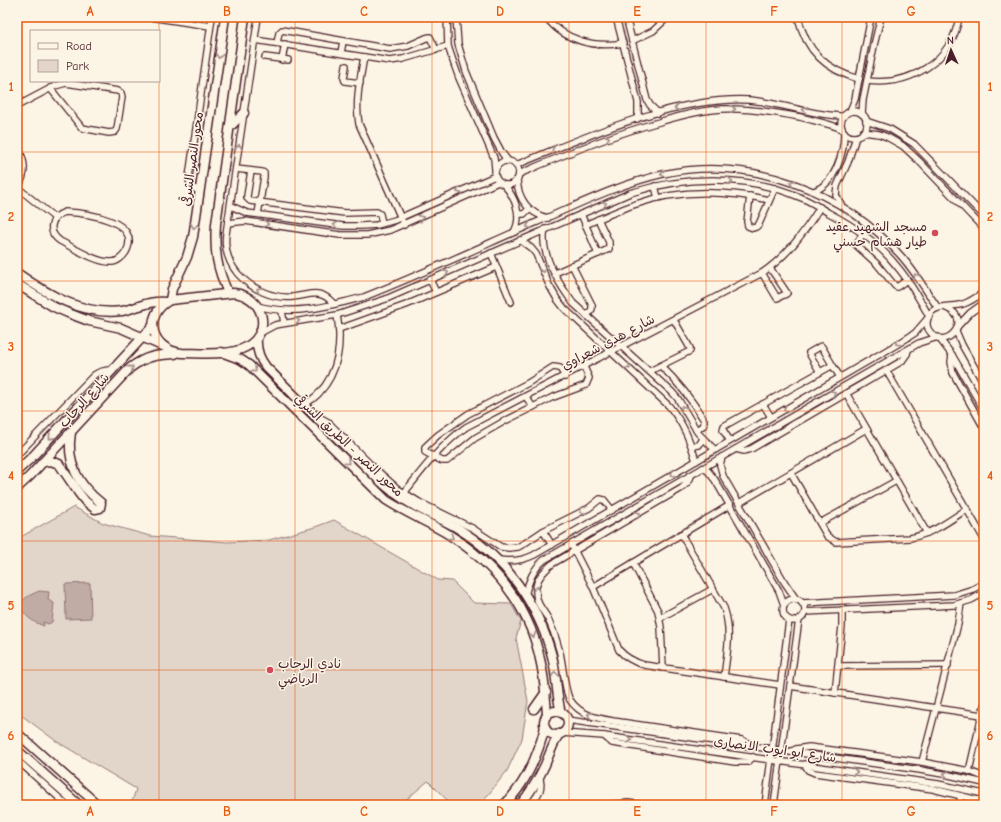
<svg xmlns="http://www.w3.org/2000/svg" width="1001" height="822" font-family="'Comic Neue','Playpen Sans Arabic',sans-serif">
<rect width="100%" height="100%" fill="#fcf5e5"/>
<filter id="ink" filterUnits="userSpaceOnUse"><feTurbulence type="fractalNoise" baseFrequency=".025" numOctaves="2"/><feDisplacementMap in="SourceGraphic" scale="8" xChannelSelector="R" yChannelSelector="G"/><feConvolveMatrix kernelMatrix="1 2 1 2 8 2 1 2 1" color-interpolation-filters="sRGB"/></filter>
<g filter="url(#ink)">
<!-- green -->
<path fill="#e2d5ca" stroke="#967a7a" d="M74 507 103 523 150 536 227 542 269 540 315 527 334 520 438 580 452 581 474 603 511 604 521 621 516 638 528 701 522 739 507 771 488 795 478 805H452L428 781 400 805H131L136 789 56 741 17 712V539Z"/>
<!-- water -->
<g fill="#c0aca5" stroke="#917474">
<path d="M90 583 91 618 66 619 65 584Z"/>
<path d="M39 591 49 592 48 600 54 603 52 622 48 624 43 622 44 626C33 622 25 617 20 606 23 597 31 595 39 591Z"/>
</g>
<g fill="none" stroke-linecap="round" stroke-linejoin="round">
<!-- street casing -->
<g stroke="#4a1f2b" stroke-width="8">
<g id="street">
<path d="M150 17 210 26"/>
<path d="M258 17 226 234C224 250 228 262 238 274 252 289 272 299 293 297 311 295 320 288 334 304"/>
<path d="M447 17 448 46 453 61 459 78 494 158 495 169"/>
<path d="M456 17 458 44 466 71 494 138 502 153 508 161"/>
<path d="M546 17C564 41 595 48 623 43"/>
<path d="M616 17 638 102V114L637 119"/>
<path d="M626 17 647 100 650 105 658 113"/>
<path d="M798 17C806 51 826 70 859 79"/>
<path d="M255 40 390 61 403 59 448 46"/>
<path d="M632 41 653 31 668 17"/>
<path d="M277 43 279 33 282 30 390 49 408 46 426 38 430 37 436 50"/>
<path d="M341 53 343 41"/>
<path d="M265 57 288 60"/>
<path d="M364 57C360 80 355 101 359 124L404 225"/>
<path d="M282 60 285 44"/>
<path d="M346 66 344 78 345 81 360 83"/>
<path d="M867 81C910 86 952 62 959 17"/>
<path d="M17 106 55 86 66 83 118 91 121 93 122 97 117 129 115 132 109 133 82 128 50 88"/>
<path d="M850 111 855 99 871 17"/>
<circle cx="854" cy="124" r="13"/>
<path d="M862 114 863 100 875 41 881 17"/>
<path d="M866 121 890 129 914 144 984 216"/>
<path d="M863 132 879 134 887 137 903 146 919 161 984 229"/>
<path d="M17 146C26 162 27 173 17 189"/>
<circle cx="507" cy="173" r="12"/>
<path d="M516 165C586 137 672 97 748 100 780 102 812 116 844 116"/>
<path d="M236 169 262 172 264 173V177L258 214"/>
<path d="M251 171 247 196V198L250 201 345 213 377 212 380 214 382 223"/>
<path d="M519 174C565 154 611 135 659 122 679 116 701 110 722 109 749 108 774 112 800 117 814 121 829 123 842 129"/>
<path d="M517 180C518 199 529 214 548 218"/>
<path d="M504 185C515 197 523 216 514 232"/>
<path d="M655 186 658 198"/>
<path d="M18 188 55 218"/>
<path d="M199 191C192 188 189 185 189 177L212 17"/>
<path d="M814 191C836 183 844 153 844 132"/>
<path d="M750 196 747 222 748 226 753 228 756 227 759 224 775 188"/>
<path d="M841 204 836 195 837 186 848 162 856 137"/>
<path d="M231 206 247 213 343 226H361L377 225 395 220 495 176"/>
<path d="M65 212C85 213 143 220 126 252 123 257 117 262 112 262 97 263 74 248 60 241 47 232 50 217 65 212Z"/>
<path d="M518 214H524L529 209"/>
<path d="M581 214 598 254"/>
<path d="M228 223 245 221 340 235H367L390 230 498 182"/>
<path d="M585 225C601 218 617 211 633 205 678 189 724 190 769 200"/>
<path d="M545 229C539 253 559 284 573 303L672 392 678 399 698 433 715 450"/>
<path d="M863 233 856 245 877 264 895 286 897 287 907 280"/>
<path d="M520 240 531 248 536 254 549 285 557 299 564 308 669 406C683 423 690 440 696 461"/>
<path d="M491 253 511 302"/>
<path d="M572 265 592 305V309L587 316"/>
<path d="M555 273 609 249V242L598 219"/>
<path d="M762 273 777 298 786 294 787 293 770 268"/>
<path d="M430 280 436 292"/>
<path d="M257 306C294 316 329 306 364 297 422 274 478 248 535 223 577 205 619 184 663 174 751 155 844 191 902 257 916 273 926 291 938 308"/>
<path d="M946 308C974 318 947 352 931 333 927 329 926 323 928 318 932 303 951 308 963 304 970 302 977 297 984 292"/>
<path d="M282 311 284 323"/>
<path d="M958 326 970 313 984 303"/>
<path d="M339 329 406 305 496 267"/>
<path d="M956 331 962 345 984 384"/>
<path d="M260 333 275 325 337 315 386 299 630 193C686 176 747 174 802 198 812 202 820 208 829 213 856 227 881 245 900 270 911 284 920 300 929 316"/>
<path d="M939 338 952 355 984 410"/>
<path d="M952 355 951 362 953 373 984 428"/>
<path d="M661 366C678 382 692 400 704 420V425L696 430"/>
<path d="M886 370 984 539"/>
<path d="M650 371 690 351V348L674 320"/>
<path d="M820 372 809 353 821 346 822 347 833 366"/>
<path d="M565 377 560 368 553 367 528 383 468 414 438 435 425 447V452L442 461H447L475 438 503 422 551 398 586 385 589 378 584 367"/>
<path d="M846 393 927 533"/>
<path d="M526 397 533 407"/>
<path d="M763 404 771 417"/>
<path d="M304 405C309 401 315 398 319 393 339 372 342 342 337 315"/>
<path d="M319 417 328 422 372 466 398 489 419 502 472 528 501 547 509 548 518 547 525 543 543 531 589 508 600 499 604 500 612 510"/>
<path d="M730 441 723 430 724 426 831 366H833L840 377"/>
<path d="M692 446 699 445 703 439"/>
<path d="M736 449 744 451 751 449 902 361 907 354 908 350"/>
<path d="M17 455 94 375C100 371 105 370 112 370"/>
<path d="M722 457 720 465 723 476 785 583 796 599"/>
<path d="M703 468 708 471 715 480 779 591 784 605"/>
<path d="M791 473 827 536 836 542 910 538C932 534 949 521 967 509"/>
<path d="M691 476 689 481 682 488 552 564C543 572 535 580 536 592 536 603 542 609 547 617 552 627 556 638 559 649 563 661 564 691 570 700 580 715 596 718 613 721L742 740 748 743 751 746"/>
<path d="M404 493C424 468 440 446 466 427L762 273C787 256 804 233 820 207"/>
<path d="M739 503 866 429"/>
<path d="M820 523 896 481"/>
<path d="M543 531 552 545"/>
<path d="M681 534 724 608C732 631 727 653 724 677"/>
<path d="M571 544 593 587 619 650C626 658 634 662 644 665L780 685"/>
<path d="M498 560C511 562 522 561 534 555L901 342 915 333 928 318"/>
<path d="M633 563 658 611 661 627 663 668"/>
<path d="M593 587 730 505"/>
<path d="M525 595C529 581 533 569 544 560L919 343 938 337"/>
<circle cx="794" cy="610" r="11"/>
<path d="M802 603 954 595 973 589 984 583"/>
<path d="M805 612 954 605 971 600 984 593"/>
<path d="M660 618 713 589"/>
<path d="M838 666 948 665"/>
<path d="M790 686 982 715"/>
<path d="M835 693 842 626V610"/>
<path d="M567 720 920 770 949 775 984 783"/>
<path d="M562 733 604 736 938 784 984 794"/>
<path d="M604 736 612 743 735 762H748L753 757"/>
<path d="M790 752 796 749 809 747 922 762 969 771 984 777"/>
<path d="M17 760 67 805"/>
<path d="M922 762 958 624 961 603"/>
<path d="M805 764 808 770 815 773 933 789 978 800 984 799"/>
<path d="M969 771 984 706"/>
<path d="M530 805C538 795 544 789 539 776"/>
<path d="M611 805 628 803 641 805"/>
<path d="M765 805 789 620"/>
<path d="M774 805 799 619"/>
<path d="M959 805 961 796"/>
</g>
</g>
<!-- secondary casing -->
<g stroke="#4a1f2b" stroke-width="11">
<g id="secondary">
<path d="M230 127 244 113"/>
<path d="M17 273C47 294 83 316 122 311 137 308 150 300 166 302"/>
<path d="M17 284 54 307 68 313 89 321 121 328 162 346"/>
<path d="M228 293C217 268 214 252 216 224L245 17"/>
<path d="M234 293C263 296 274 332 246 347 230 356 201 353 182 353 151 350 142 315 170 300Z"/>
<path d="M170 300 172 289 187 257 193 237 225 17"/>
<path d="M257 338C256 349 259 358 266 367L379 480C390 490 401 498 413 505 428 514 444 520 459 529 505 558 538 603 552 656 557 675 556 694 561 713"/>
<path d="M221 352 240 359 249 365 386 500C406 513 428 522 448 534 479 553 510 584 526 618 541 648 545 682 547 715"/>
<path d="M43 462 51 461 59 464 78 492 85 501 95 509 100 508 101 503C77 484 66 462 71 432"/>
<path d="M17 471 33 456 153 326"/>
<path d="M17 488 30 476 130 368C146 356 156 355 175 354"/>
<path d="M534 709 546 692"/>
<circle cx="556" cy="723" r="12"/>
<path d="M17 733 98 805"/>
<path d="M17 750 79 805"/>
<path d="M504 805C526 784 538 755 545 727"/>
<path d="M520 805C530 793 538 780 545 765 549 755 553 744 559 734"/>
</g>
</g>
<!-- street -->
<use href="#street" stroke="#fcf5e5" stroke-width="5.5"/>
<!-- secondary -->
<use href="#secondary" stroke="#fcf5e5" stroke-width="8"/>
</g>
<!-- one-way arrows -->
<defs><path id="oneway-chevron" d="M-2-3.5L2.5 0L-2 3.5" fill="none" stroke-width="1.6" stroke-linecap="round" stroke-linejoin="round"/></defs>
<g stroke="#a38a88">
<use href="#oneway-chevron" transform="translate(219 56) rotate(98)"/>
<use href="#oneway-chevron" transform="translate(677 108) rotate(166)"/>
<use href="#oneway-chevron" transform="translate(733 109)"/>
<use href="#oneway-chevron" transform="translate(805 110) rotate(-169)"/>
<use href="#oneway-chevron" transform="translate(607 138) rotate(-19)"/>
<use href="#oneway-chevron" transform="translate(239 147) rotate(-82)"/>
<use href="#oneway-chevron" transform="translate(554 150) rotate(158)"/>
<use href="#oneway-chevron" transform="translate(663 174) rotate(167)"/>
<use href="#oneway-chevron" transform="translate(730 181) rotate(4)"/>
<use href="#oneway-chevron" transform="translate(792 183) rotate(-160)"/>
<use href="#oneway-chevron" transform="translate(459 191) rotate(156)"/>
<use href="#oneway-chevron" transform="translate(604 204) rotate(-23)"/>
<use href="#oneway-chevron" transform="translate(421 218) rotate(-24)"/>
<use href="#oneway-chevron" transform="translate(266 224) rotate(8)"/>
<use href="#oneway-chevron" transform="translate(336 225) rotate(-173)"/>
<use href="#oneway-chevron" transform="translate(194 226) rotate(98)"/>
<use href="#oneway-chevron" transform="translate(529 226) rotate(157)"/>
<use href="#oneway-chevron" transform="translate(543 270) rotate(69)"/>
<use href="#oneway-chevron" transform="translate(446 273) rotate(-24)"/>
<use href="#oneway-chevron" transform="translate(916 276) rotate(-125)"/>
<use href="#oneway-chevron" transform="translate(259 290) rotate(-153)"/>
<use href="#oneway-chevron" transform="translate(297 321) rotate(-8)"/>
<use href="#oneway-chevron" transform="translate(898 343) rotate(150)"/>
<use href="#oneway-chevron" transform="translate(628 367) rotate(42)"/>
<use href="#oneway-chevron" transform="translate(131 368) rotate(-40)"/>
<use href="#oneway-chevron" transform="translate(254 370) rotate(44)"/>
<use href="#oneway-chevron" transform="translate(833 393) rotate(-30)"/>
<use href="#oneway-chevron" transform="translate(683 408) rotate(-123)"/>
<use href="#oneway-chevron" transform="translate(786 409) rotate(150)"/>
<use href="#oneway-chevron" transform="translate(51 437) rotate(132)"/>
<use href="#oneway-chevron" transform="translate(347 462) rotate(45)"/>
<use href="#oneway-chevron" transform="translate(673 474) rotate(150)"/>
<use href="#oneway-chevron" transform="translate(582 511) rotate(153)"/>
<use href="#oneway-chevron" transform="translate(638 514) rotate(-31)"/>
<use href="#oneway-chevron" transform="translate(451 537) rotate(33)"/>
<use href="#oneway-chevron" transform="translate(537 589) rotate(-83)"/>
<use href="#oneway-chevron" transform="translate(533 635) rotate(71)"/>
<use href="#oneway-chevron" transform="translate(555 674) rotate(-97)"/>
<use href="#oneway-chevron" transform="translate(590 715) rotate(-158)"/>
<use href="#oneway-chevron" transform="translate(629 740) rotate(8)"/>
<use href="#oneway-chevron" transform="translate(855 772) rotate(8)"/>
<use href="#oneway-chevron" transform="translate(946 774) rotate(-168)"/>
</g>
</g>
<!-- grid -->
<path fill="none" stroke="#e8590c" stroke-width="1" stroke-opacity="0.55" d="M159 17V31M295 17V805M432 17V805M569 17V805M706 17V805M842 17V805M159 81V805M17 152H984M17 281H984M17 411H984M17 541H984M17 670H984"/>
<!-- markers -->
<g fill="#d1495b" stroke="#fcf5e5" stroke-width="1.5">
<circle cx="935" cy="233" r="4"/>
<circle cx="270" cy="670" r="4"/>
</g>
<g text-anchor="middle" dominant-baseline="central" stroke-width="3" stroke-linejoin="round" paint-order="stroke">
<!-- street labels -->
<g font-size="13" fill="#4a1f2b" stroke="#fcf5e5">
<text transform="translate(192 159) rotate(-82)">محور النصر الشرقى</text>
<text transform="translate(608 342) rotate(-28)">شارع هدى شعراوي</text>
<text transform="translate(84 400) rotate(-48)">شارع الرحاب</text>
<text transform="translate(349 445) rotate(43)">محور النصر - الطريق الشرقي</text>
<text transform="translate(775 749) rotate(8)">شارع ابو ايوب الانصارى</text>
</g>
<!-- poi labels -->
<g font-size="13" fill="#4a1f2b" stroke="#fcf5e5" text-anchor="end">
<text x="927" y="226">مسجد الشهيد عقيد<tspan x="927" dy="15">طيار هشام حسني</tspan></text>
<text x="278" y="663" text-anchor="start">نادي الرحاب<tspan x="278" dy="15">الرياضي</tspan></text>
</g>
</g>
<!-- margin -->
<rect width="1001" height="822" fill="none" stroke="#fcf5e5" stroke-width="44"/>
<!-- legend -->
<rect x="30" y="30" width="130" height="52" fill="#fcf5e5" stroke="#b59f9b"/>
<rect x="38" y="43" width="20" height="6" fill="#fcf5e5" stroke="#b59f9b"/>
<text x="66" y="50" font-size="12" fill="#4a1f2b">Road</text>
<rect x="38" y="60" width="20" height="12" fill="#e2d5ca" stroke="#b59f9b"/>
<text x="66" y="70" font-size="12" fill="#4a1f2b">Park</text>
<!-- north arrow -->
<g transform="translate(951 50) rotate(357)" stroke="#fcf5e5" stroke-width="3" paint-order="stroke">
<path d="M0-3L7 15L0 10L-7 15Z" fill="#4a1f2b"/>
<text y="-6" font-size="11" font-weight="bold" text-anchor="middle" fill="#4a1f2b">N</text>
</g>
<rect x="22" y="22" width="957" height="778" fill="none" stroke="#e8590c" stroke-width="1.5"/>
<g font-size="13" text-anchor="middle" font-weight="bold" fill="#e8590c">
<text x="90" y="16">A</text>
<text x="227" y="16">B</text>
<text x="364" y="16">C</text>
<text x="500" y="16">D</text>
<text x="637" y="16">E</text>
<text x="774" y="16">F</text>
<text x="911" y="16">G</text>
<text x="11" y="91">1</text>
<text x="990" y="91">1</text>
<text x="11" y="221">2</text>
<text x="990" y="221">2</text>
<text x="11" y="351">3</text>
<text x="990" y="351">3</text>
<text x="11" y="480">4</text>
<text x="990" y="480">4</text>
<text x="11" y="610">5</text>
<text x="990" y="610">5</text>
<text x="11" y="740">6</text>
<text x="990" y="740">6</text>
<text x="90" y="816">A</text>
<text x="227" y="816">B</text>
<text x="364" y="816">C</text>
<text x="500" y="816">D</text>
<text x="637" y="816">E</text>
<text x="774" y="816">F</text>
<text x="911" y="816">G</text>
</g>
</svg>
